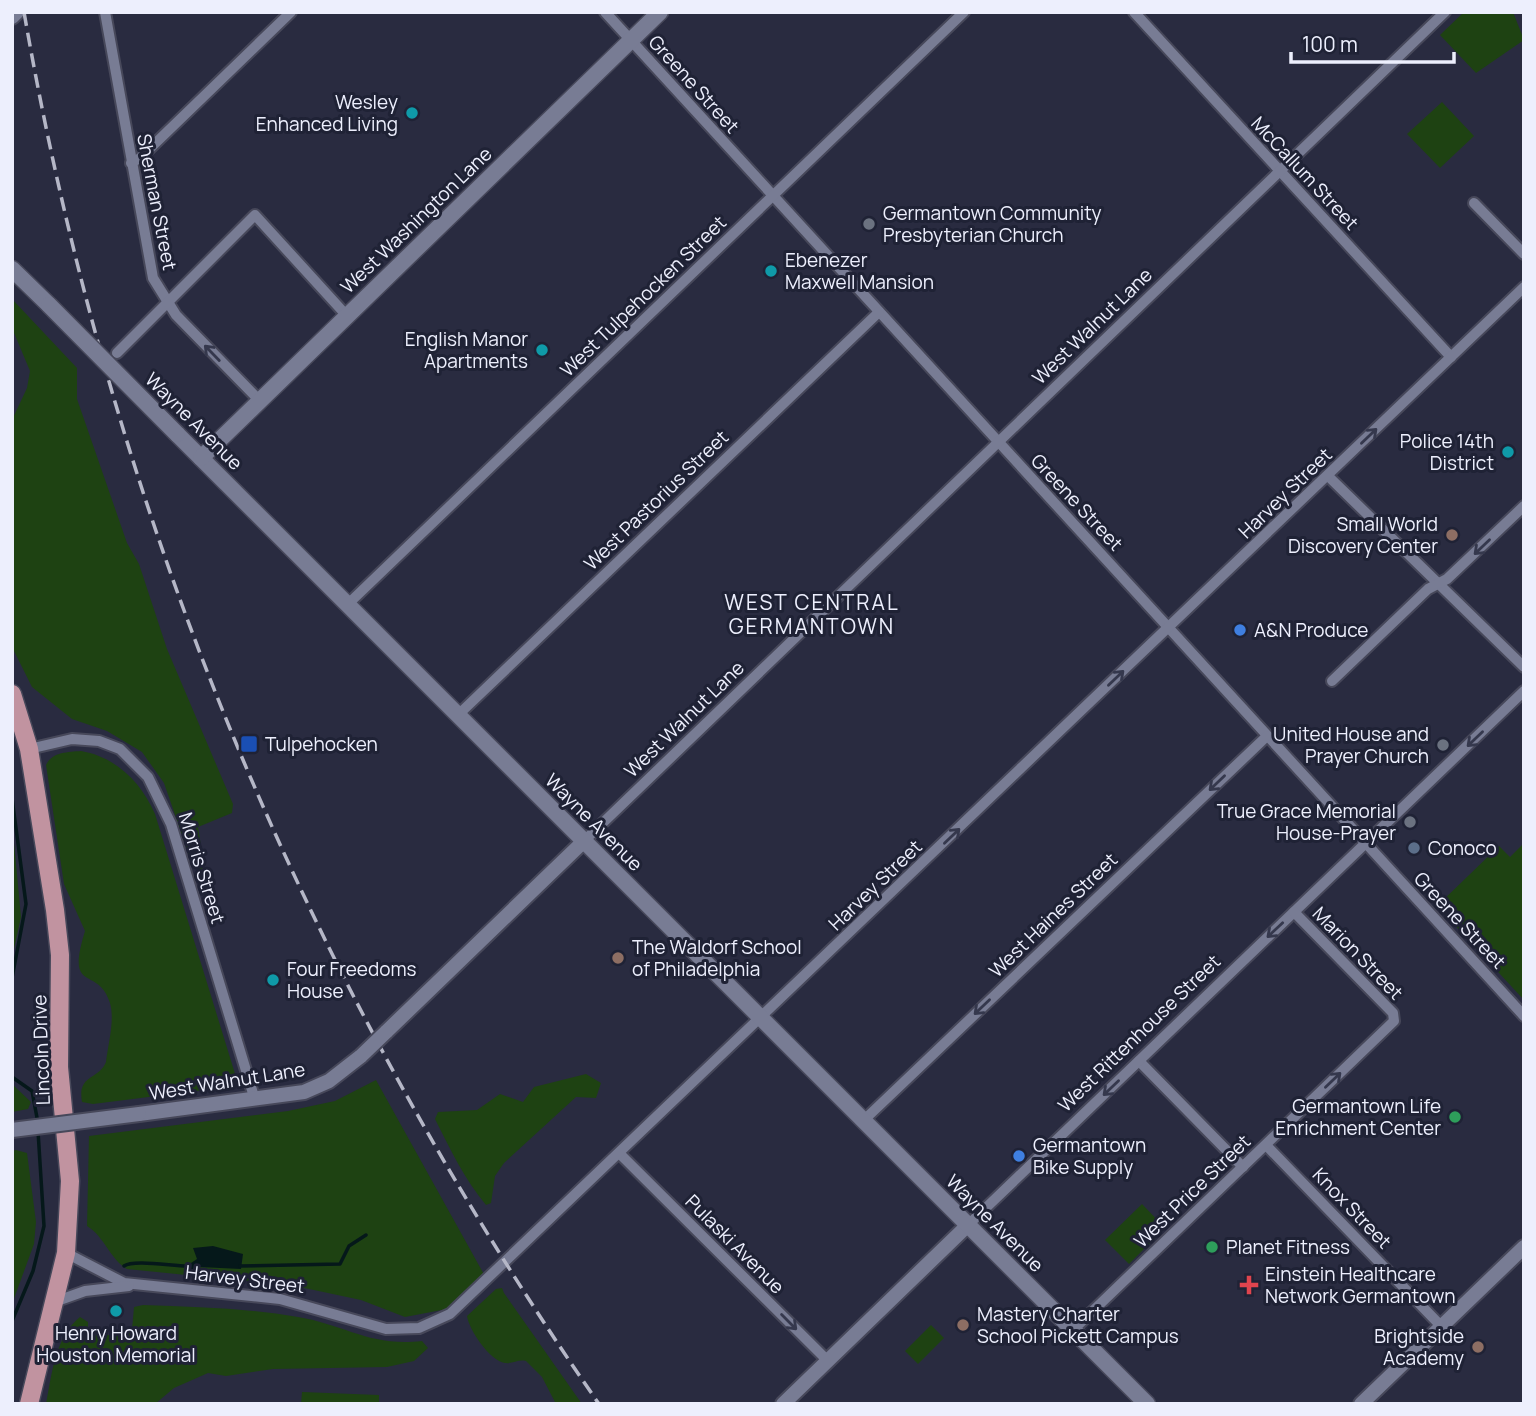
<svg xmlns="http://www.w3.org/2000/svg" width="1536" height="1416" font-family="Manrope,sans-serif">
<rect width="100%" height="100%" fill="#292b40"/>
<!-- green -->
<g fill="#1e4212">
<path d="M1464 12H1513L1524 40 1476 73 1440 35Z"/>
<path d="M1442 102 1474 136 1440 168 1407 134Z"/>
<path d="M12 299 77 368V399L127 543 139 564 167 649 233 804 232 813 198 827 204 865 200 873 191 861 164 783 142 752 107 731 72 719 32 687 12 647V420L27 388 30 371 12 328Z"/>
<path d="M81 751C116 757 141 782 155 814L236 1077 235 1083 228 1087 93 1104 82 1102C77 1074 99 1080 106 1062 108 1044 115 1021 110 1003 98 964 65 996 85 931L64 884 46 765C52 752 68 752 81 751Z"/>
<path d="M12 822 21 917 12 958Z"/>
<path d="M1524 843V1000L1437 906 1499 846 1510 857Z"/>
<path d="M586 1074 601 1083 596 1098 576 1097 504 1163 495 1176 491 1203 486 1205C465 1180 450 1149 435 1119L438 1112 477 1110 500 1094 523 1102 534 1087Z"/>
<path d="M376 1080 486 1278 447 1309 405 1317 361 1300 295 1286 127 1269C109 1258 105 1237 87 1226L89 1136 288 1111 335 1101Z"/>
<path d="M12 1084 31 1102 28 1109 12 1112Z"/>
<path d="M16 1150 27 1153 36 1222 34 1244 12 1304V1151Z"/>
<path d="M1142 1204 1165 1228 1129 1264 1105 1240Z"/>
<path d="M502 1288 504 1293 582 1404H556L542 1377 526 1361C518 1359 513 1364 505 1363 490 1361 469 1330 467 1316L496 1289Z"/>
<path d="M143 1305C195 1307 246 1308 298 1317 346 1325 370 1347 422 1341L428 1348 414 1361 387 1367 273 1369 226 1376 208 1373 174 1388 155 1404H46C52 1374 55 1337 80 1317L88 1322V1335H127L132 1330 134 1307Z"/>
<path d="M931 1325 944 1338 918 1364 905 1351Z"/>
<path d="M302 1392 379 1395V1404H301Z"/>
</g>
<!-- water -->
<path fill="#05181a" d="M213 1246 243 1254 241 1269 200 1267 194 1270 185 1267 197 1259 193 1248Z"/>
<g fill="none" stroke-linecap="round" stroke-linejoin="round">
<!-- stream -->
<g stroke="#05181a" stroke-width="3.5">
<path d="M12 798 26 904 12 978"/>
<path d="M12 1077 32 1091 38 1123"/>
<path d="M124 1266C133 1259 172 1266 187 1266"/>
<path d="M240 1266 340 1264 349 1246 366 1235"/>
<path d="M12 1321 33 1271 44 1226 38 1131"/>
</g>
<!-- minor casing -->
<g stroke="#47485a" stroke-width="14">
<g id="minor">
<path d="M105 12 153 278 176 315 260 401"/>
<path d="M605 12 1524 1016"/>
<path d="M1134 12 1451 357"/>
<path d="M131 163 140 158 291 12"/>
<path d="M1474 203 1524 254"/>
<path d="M117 353 255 215 347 316"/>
<path d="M1328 476 1524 667"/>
<path d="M347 605 964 12"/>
<path d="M1332 681 1428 589 1447 579 1524 506"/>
<path d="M458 715 879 312"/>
<path d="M29 749 72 739 99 741 120 749 148 777 171 824 255 1100"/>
<path d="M584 841 1445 12"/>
<path d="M1139 1061 1243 1167"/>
<path d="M863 1121 1267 736"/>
<path d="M1266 1145 1441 1326"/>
<path d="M619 1153 827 1360"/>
<path d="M968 1225 1524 691"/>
<path d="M66 1253 124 1283 280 1299 386 1329 419 1328 450 1314 1524 287"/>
<path d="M57 1301 85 1291 129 1286"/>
<path d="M1073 1330 1394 1021 1393 1013 1294 912"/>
</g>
</g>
<!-- tertiary casing -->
<g stroke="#47485a" stroke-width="18">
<g id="tertiary">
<path d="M12 17 17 12"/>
<path d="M386 1032 584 841"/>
<path d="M139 1114 304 1092 329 1081 361 1056"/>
<path d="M783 1404 968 1225"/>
<path d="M1361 1404 1524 1247"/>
</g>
</g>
<!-- secondary casing -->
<g stroke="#47485a" stroke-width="19">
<g id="secondary">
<path d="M12 269 49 305"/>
<path d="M177 434 1147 1404"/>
<path d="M201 458 660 12"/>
</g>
</g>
<!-- primary casing -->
<g stroke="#47485a" stroke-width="21">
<path id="primary" d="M12 694 29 749 55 910 60 955 59 1067 70 1181 66 1253 29 1404"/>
</g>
<!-- minor -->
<use href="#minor" stroke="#787c94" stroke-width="10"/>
<!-- tertiary -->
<use href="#tertiary" stroke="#787c94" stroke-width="14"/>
<!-- secondary -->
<use href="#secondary" stroke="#787c94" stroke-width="16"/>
<!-- primary -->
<use href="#primary" stroke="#c193a0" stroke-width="18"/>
<!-- rail -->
<path stroke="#b5b7c7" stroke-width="3.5" stroke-dasharray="14 7" stroke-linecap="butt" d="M24 12C112 519 306 982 599 1404"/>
<!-- tertiary-bridge casing -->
<g stroke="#47485a" stroke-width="18" stroke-linecap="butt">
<g id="tertiary-bridge">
<path d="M361 1056 386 1032"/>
<path d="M12 1130 139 1114"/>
</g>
</g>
<!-- secondary-bridge casing -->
<g stroke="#47485a" stroke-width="19" stroke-linecap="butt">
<path id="secondary-bridge" d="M49 305 177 434"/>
</g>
<!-- tertiary-bridge -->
<use href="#tertiary-bridge" stroke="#787c94" stroke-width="14"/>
<!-- secondary-bridge -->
<use href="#secondary-bridge" stroke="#787c94" stroke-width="16"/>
</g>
<!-- one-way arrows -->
<defs><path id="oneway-shaft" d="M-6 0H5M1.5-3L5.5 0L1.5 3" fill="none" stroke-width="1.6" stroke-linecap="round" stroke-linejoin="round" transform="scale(1.75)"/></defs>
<g stroke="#35384d">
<use href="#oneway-shaft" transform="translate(212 353) rotate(-134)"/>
<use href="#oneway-shaft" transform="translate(1369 436) rotate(-44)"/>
<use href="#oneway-shaft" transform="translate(1482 547) rotate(136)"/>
<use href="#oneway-shaft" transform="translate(1116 678) rotate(-44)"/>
<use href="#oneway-shaft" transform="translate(1475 739) rotate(136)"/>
<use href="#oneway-shaft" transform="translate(1217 783) rotate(136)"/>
<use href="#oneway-shaft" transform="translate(952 836) rotate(-44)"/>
<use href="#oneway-shaft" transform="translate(1275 930) rotate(137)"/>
<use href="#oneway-shaft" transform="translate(982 1007) rotate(136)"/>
<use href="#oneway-shaft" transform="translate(1333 1080) rotate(-44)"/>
<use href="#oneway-shaft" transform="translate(1111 1088) rotate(136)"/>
<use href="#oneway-shaft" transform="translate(789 1322) rotate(45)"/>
</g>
<!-- markers -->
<g fill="#0f9aa8" stroke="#1f2235" stroke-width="2.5">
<circle cx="412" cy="113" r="7"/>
<circle cx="771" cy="271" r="7"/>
<circle cx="542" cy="350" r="7"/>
<circle cx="1508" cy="452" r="7"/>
<circle cx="273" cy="980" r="7"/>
<circle cx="116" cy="1311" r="7"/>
</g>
<g fill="#6b7280" stroke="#1f2235" stroke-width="2.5">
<circle cx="869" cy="224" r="7"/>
<circle cx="1443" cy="745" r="7"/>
<circle cx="1410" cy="822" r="7"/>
</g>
<g fill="#8d6e63" stroke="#1f2235" stroke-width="2.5">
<circle cx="1452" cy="535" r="7"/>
<circle cx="618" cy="958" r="7"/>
<circle cx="963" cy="1325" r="7"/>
<circle cx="1478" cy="1347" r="7"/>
</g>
<g fill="#3f7fe0" stroke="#1f2235" stroke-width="2.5">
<circle cx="1240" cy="630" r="7"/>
<circle cx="1019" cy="1156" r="7"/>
</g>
<rect fill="#1a4fb4" stroke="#1f2235" stroke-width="2.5" x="240" y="735" width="18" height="18" rx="3.5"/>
<circle fill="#5c6f8a" stroke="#1f2235" stroke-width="2.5" cx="1414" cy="848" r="7"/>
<g fill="#2e9e5b" stroke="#1f2235" stroke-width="2.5">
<circle cx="1455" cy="1117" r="7"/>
<circle cx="1212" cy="1247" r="7"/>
</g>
<path fill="#e0444e" stroke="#1f2235" stroke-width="2.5" d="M1245.5 1274.5h7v7h7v7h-7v7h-7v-7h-7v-7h7z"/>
<g text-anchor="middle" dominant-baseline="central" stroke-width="6" stroke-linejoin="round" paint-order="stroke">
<!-- street labels -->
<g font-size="19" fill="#edeffd" stroke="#1f2235">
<text transform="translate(694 84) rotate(48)">Greene Street</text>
<text transform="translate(1305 173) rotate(47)">McCallum Street</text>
<text transform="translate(157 202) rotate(79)">Sherman Street</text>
<text transform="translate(416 220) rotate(-44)">West Washington Lane</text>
<text transform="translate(643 296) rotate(-44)">West Tulpehocken Street</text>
<text transform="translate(1092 326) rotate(-44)">West Walnut Lane</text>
<text transform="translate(194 421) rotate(45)">Wayne Avenue</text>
<text transform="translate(1285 493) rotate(-44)">Harvey Street</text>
<text transform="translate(656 500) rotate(-44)">West Pastorius Street</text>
<text transform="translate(1077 502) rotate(47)">Greene Street</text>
<text transform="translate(684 719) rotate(-44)">West Walnut Lane</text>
<text transform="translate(594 822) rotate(45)">Wayne Avenue</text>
<text transform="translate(202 868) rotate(73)">Morris Street</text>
<text transform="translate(875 885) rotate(-44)">Harvey Street</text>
<text transform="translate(1053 915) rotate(-44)">West Haines Street</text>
<text transform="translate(1460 920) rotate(47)">Greene Street</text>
<text transform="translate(1358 953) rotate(46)">Marion Street</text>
<text transform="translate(1139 1033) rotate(-44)">West Rittenhouse Street</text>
<text transform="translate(41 1050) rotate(-92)">Lincoln Drive</text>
<text transform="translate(227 1081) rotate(-9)">West Walnut Lane</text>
<text transform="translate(1192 1191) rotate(-44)">West Price Street</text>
<text transform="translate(1352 1208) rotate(46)">Knox Street</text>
<text transform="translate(995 1223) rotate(45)">Wayne Avenue</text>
<text transform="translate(735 1244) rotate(45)">Pulaski Avenue</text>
<text transform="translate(245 1279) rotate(7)">Harvey Street</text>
</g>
<!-- poi labels -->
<g font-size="19" fill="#edeffd" stroke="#1f2235" text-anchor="start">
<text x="398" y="102" text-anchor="end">Wesley<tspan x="398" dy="22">Enhanced Living</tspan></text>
<text x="883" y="213">Germantown Community<tspan x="883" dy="22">Presbyterian Church</tspan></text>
<text x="785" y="260">Ebenezer<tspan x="785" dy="22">Maxwell Mansion</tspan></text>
<text x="528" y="339" text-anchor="end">English Manor<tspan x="528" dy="22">Apartments</tspan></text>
<text x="1494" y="441" text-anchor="end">Police 14th<tspan x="1494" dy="22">District</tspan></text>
<text x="1438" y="524" text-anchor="end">Small World<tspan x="1438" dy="22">Discovery Center</tspan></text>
<text x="1254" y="630">A&amp;N Produce</text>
<text x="1429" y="734" text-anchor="end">United House and<tspan x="1429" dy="22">Prayer Church</tspan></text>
<text x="265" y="744">Tulpehocken</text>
<text x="1396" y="811" text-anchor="end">True Grace Memorial<tspan x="1396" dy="22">House-Prayer</tspan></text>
<text x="1428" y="848">Conoco</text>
<text x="632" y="947">The Waldorf School<tspan x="632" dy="22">of Philadelphia</tspan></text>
<text x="287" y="969">Four Freedoms<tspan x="287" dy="22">House</tspan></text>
<text x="1441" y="1106" text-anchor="end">Germantown Life<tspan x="1441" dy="22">Enrichment Center</tspan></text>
<text x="1033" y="1145">Germantown<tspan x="1033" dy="22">Bike Supply</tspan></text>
<text x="1226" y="1247">Planet Fitness</text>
<text x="1265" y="1274">Einstein Healthcare<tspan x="1265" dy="22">Network Germantown</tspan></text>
<text x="977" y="1314">Mastery Charter<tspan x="977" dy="22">School Pickett Campus</tspan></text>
<text x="116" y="1333" text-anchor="middle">Henry Howard<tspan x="116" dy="22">Houston Memorial</tspan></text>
<text x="1464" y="1336" text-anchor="end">Brightside<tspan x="1464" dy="22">Academy</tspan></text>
</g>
<!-- neighbourhood labels -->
<g font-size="21" letter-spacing="2" fill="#edeffd" stroke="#1f2235">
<text x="812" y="602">WEST CENTRAL<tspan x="812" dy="24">GERMANTOWN</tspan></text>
</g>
</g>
<!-- border -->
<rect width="1536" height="1416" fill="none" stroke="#edeffd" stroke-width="28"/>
<!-- scale -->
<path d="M1291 52v10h163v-10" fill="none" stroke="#edeffd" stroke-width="3.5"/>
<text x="1302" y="52" font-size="21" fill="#edeffd" stroke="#1f2235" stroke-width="5" paint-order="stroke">100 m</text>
</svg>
